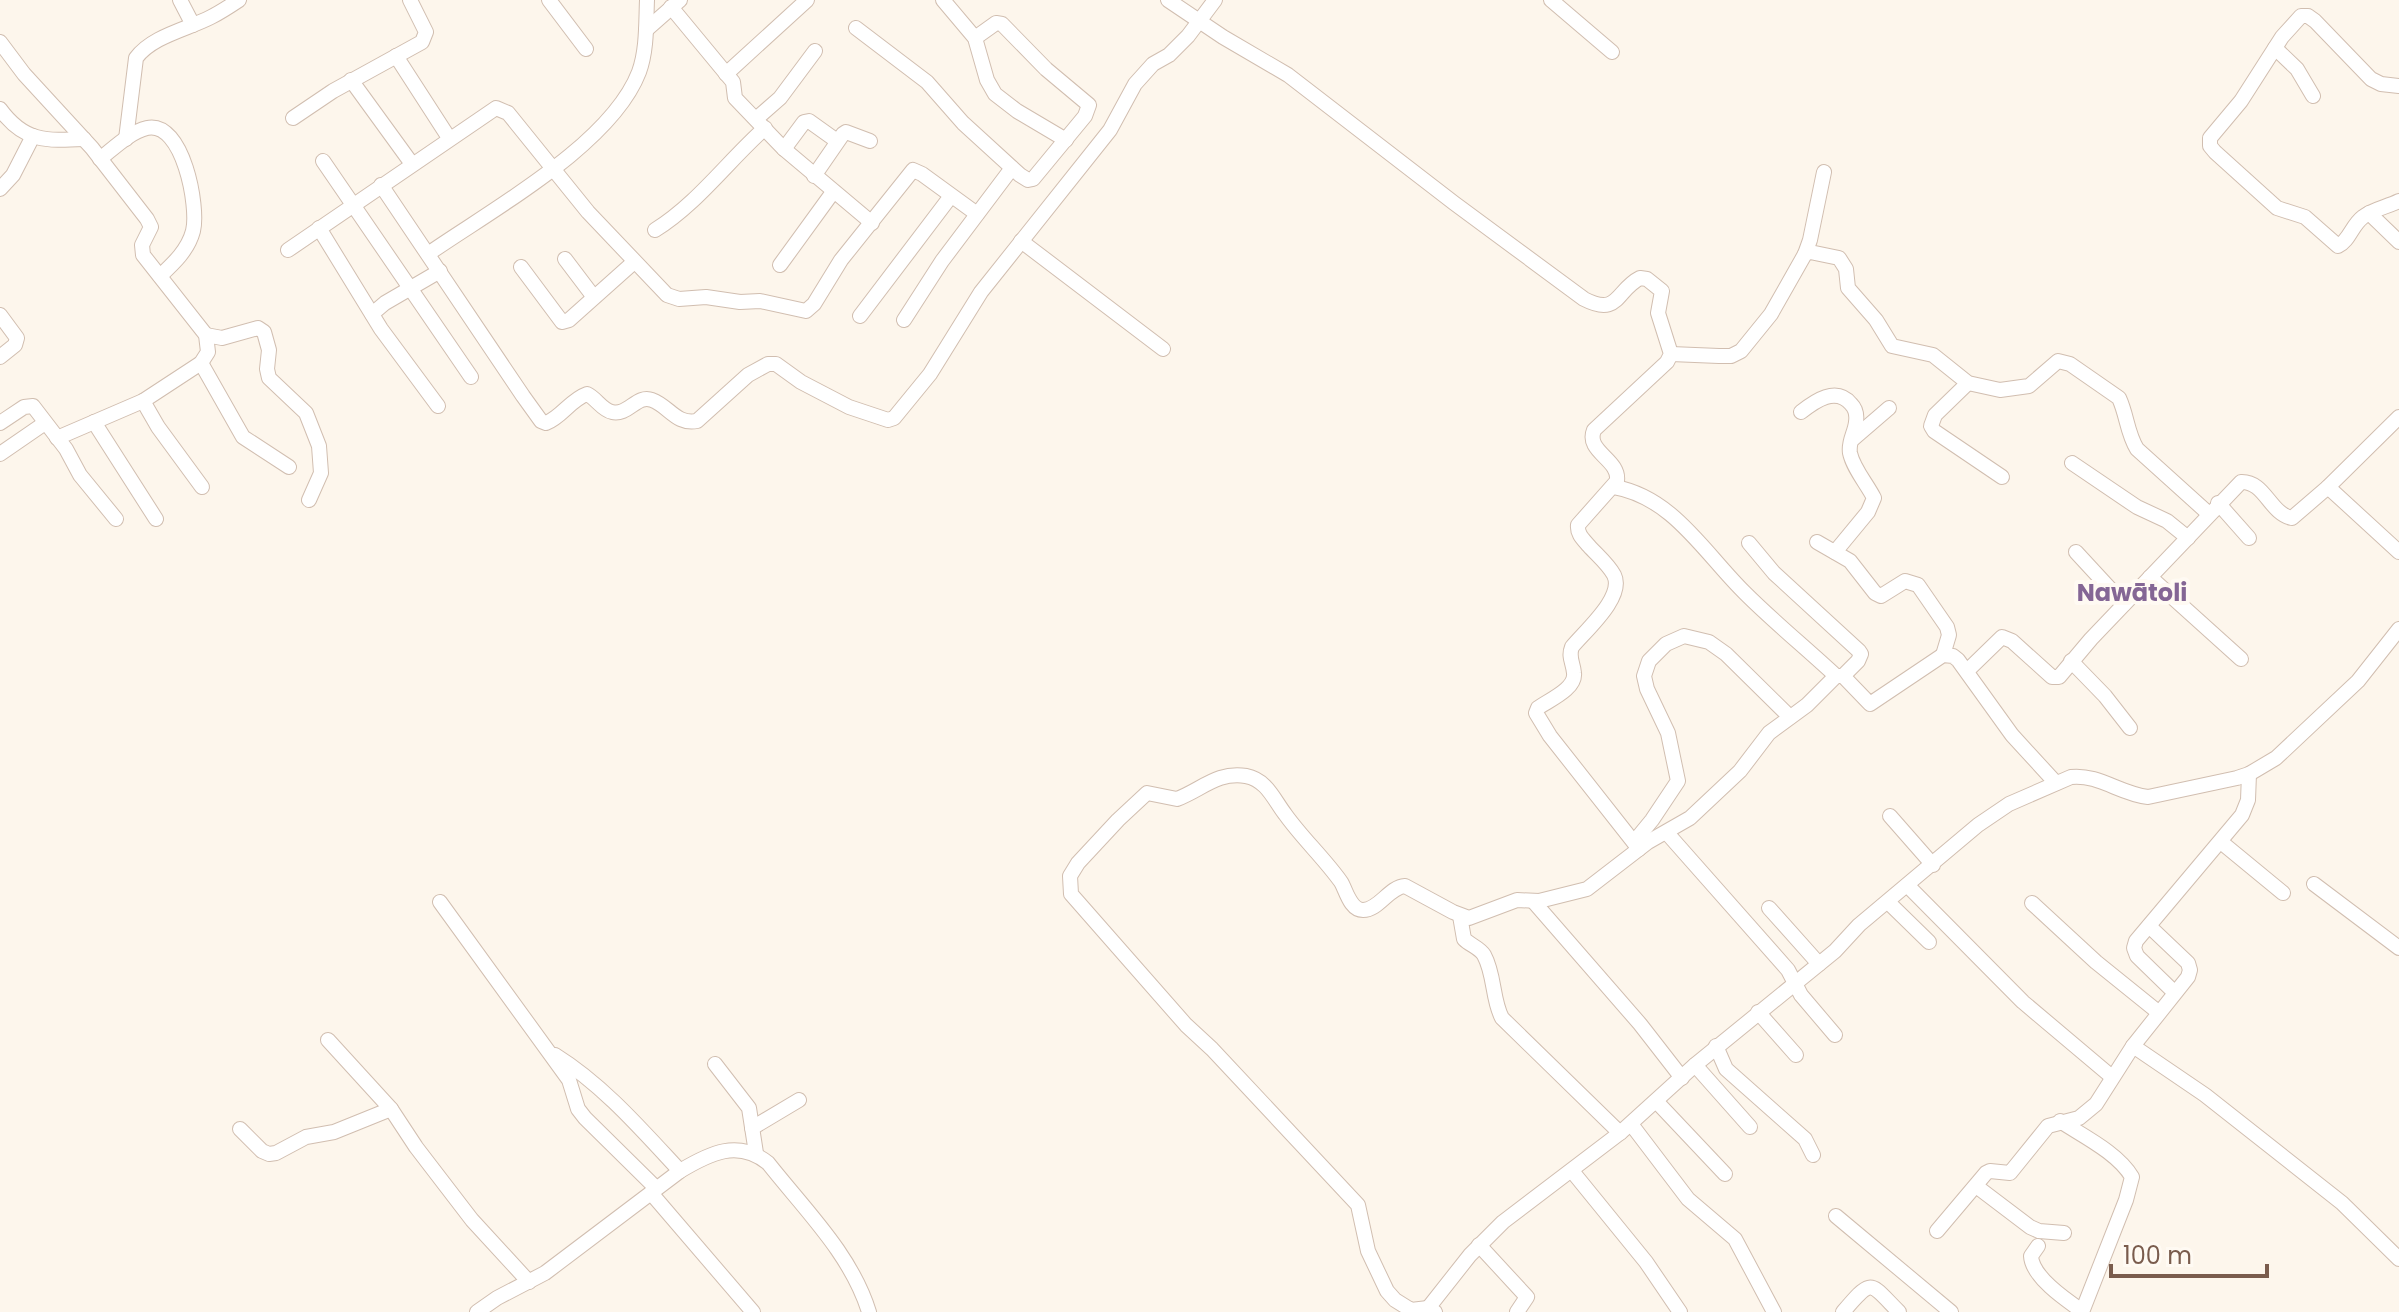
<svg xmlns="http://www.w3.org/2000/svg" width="2399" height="1312" font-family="Poppins,sans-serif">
<rect width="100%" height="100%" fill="#fdf6ec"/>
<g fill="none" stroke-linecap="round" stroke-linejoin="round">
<!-- minor casing -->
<g stroke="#d1beb0" stroke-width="16">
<g id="minor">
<path d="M180 0 193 25"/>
<path d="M549 0 586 49"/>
<path d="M943 0 975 38 987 80 995 94 1017 111 1066 140"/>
<path d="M1168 0 1223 37 1288 75 1454 203 1584 299C1619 317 1616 290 1640 278L1647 279 1662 291 1658 313 1671 354 1667 362 1594 430C1585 452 1620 459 1617 481L1578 525C1577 534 1583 539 1589 546 1597 555 1608 564 1614 575 1625 597 1585 631 1572 647 1568 657 1573 662 1574 673 1576 689 1549 700 1538 708L1536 713 1550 736 1639 849"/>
<path d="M1551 0 1612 52"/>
<path d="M671 7 733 82 735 98 784 149 872 223"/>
<path d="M856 28 927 82 963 123 1020 175 1028 180 1033 179 1085 116 1089 105 1046 69 1002 24 996 23 975 38"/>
<path d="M646 30 680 0"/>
<path d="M0 42 24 74 92 148 147 219 151 227 142 245 143 255 206 335 208 352 201 363 143 401 57 438"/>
<path d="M2275 48 2297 69 2313 96"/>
<path d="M396 56 449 138"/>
<path d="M726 74 807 0"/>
<path d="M351 80 412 164"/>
<path d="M2399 86 2381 84 2371 79 2315 21 2308 16H2301L2282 37 2241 101 2210 138V146L2215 152 2277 208 2305 217 2338 246C2349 241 2352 225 2363 217 2373 209 2387 207 2399 201"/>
<path d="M0 109C24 142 46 141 84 139"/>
<path d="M293 118 333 91 422 42 426 32 410 0"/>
<path d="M756 119 780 98 815 51"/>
<path d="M126 139 136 58C152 36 188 29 211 17 221 12 230 6 239 0"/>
<path d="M784 149 804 122 809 121 837 141"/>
<path d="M100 159C114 148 130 132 147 128 183 120 199 207 193 231 188 250 174 263 160 276"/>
<path d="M323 161 471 377"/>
<path d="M814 176 843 134 846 132 870 141"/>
<path d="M381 185 523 396 541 421 546 423C562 417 570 400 587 394 596 398 602 410 612 412 628 416 637 394 652 400 669 406 676 425 697 421L748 375 768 364H776L801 382 849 407 888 420 894 418 930 374 981 292 1110 130 1135 84 1153 64 1169 55 1188 36 1215 0"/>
<path d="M0 189 13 175 33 136"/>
<path d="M2369 213 2399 242"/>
<path d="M319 228 381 329 438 406"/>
<path d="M655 230C697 204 728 161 765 128"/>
<path d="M1021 241 1163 349"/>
<path d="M288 250 496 108 508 113 588 212 667 295 679 299 706 297 740 302 760 301 806 311 814 304 841 260 913 170 922 174 977 214"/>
<path d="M428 254C491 210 611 145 639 72 647 50 646 24 647 0"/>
<path d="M1805 254 1810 240 1824 172"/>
<path d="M565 259 593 296"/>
<path d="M780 265 833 192"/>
<path d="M521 267 562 322 569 320 634 262"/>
<path d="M372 314 385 303 440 271"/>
<path d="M0 315 17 338 15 345 0 357"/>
<path d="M860 316 951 196"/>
<path d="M904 320 942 261 1012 168"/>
<path d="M206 335 222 338 258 328 264 332 269 350 267 369 269 378 306 413 319 446 321 473 309 500"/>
<path d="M1671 354 1719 356H1731L1741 351 1771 314 1805 254 1810 252 1839 258 1846 269 1848 288 1876 320 1892 346 1933 355 1968 383 2000 390 2029 386 2058 361 2070 364 2119 398C2127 415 2127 433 2137 449L2209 514"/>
<path d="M201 363 243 437 289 467"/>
<path d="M1968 383 1935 415 1931 426 1934 431 2002 477"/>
<path d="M143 401 158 427 202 487"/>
<path d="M1801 412C1815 401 1836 386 1851 404 1856 409 1857 415 1856 422 1855 433 1848 441 1850 453 1853 468 1867 484 1874 498L1868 512 1835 552"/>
<path d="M94 422 156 519"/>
<path d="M0 423 24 407 33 406 66 449 80 475 116 519"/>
<path d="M1853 439 1889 408"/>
<path d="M0 454 45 423"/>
<path d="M2072 463 2137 507 2167 521 2188 538"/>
<path d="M1614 487C1673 497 1705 554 1745 593 1774 622 1806 648 1836 676"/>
<path d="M2328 487 2399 552"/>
<path d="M2218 503 2249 538"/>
<path d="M1817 542 1850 561 1875 593 1881 596 1905 581 1918 585 1947 627 1949 635 1943 655"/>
<path d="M1749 543 1774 573 1859 651 1861 654 1858 661 1843 676"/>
<path d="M2076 552 2124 604"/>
<path d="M2150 577 2241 659"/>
<path d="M2071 661 2105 696 2130 728"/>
<path d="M1967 671 2002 637 2012 641 2052 677H2059L2091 639 2241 482C2265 481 2270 514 2292 518L2328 487 2399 417"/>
<path d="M1890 816 1933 865"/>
<path d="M1667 833 1788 970 1801 995 1835 1035"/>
<path d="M1634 842 1652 820 1678 781 1668 733 1647 689 1644 676 1649 661 1666 644 1684 636 1709 642 1726 654 1790 717"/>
<path d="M2221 842 2283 893"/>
<path d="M2314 884 2399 948"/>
<path d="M1908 886 2023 1002 2112 1077"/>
<path d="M1533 901 1640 1024 1682 1078"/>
<path d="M440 902 569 1080 578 1109 585 1118 656 1188"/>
<path d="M1888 902 1929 942"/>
<path d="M2032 903 2096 962 2158 1012"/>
<path d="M1769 908 1819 964"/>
<path d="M1460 916 1464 939C1470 945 1480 948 1484 955 1495 975 1492 999 1502 1018L1620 1133"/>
<path d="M2174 992 2137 956 2134 948 2136 941 2242 815 2248 800 2249 774"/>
<path d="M1758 1012 1796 1055"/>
<path d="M328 1040 391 1109 416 1147 472 1220 529 1282"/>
<path d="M1716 1046 1726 1069 1805 1139 1813 1155"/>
<path d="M2133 1046 2205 1095 2342 1203 2399 1259"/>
<path d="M555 1055C603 1085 641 1129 680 1171"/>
<path d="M715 1064 749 1108 756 1153"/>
<path d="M1695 1065 1750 1127"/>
<path d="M1656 1101 1725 1174"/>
<path d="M2060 1121C2083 1136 2118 1153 2132 1177L2126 1200 2082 1312"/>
<path d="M1631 1124 1688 1199 1735 1239 1774 1312"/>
<path d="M752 1128 799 1100"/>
<path d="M240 1129 262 1151 269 1154 276 1153 306 1137 334 1132 391 1109"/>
<path d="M1572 1171 1646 1262 1680 1312"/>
<path d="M1976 1186 2030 1227 2039 1231 2064 1233"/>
<path d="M651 1193 753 1312"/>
<path d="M1836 1216 1951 1312"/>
<path d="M1937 1231 1986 1173 1990 1171 2010 1173 2048 1126 2079 1118 2096 1104 2133 1046 2188 977 2190 970 2188 963 2149 926"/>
<path d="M1479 1245 1527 1297 1517 1312"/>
<path d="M2038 1246 2031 1256C2032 1277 2066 1300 2082 1311"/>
<path d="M477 1312 497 1298 545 1273 680 1171C710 1153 738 1139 768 1163 805 1210 851 1254 869 1312"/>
<path d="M1425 1312 1470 1255 1503 1222 1620 1133 1695 1065 1835 951 1859 925 1978 825 2009 804 2071 777C2099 774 2120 794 2148 797L2237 778 2249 774 2276 758 2358 681 2399 629"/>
<path d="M1435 1312 1428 1308 1411 1310 1395 1300 1387 1291 1368 1251 1358 1205 1212 1049 1186 1025 1071 894 1070 876 1078 863 1118 820 1147 793 1177 799C1201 790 1218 771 1246 776 1267 780 1274 800 1285 814 1302 838 1324 858 1341 882 1346 890 1350 910 1363 910 1379 910 1389 887 1405 886L1453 912 1469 918 1517 900 1539 901 1587 889 1648 842 1690 818 1740 771 1769 733 1807 705 1836 676H1843L1870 704 1943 655 1953 656 1958 660 2012 735 2056 783"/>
<path d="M1843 1312C1873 1277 1869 1282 1899 1312"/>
</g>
</g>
<!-- minor -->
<use href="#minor" stroke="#fff" stroke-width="14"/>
</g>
<g text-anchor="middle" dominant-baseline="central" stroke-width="8" stroke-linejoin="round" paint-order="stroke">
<!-- neighbourhood labels -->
<g font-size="24" font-weight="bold" fill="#846695" stroke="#fffaf3">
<text x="2132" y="592">Nawātoli</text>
</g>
</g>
<!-- scale -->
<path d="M2111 1264v12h156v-12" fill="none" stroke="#7a5c4d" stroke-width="4"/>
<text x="2123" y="1264" font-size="24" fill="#7a5c4d" stroke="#fffaf3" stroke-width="6" paint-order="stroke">100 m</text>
</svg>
